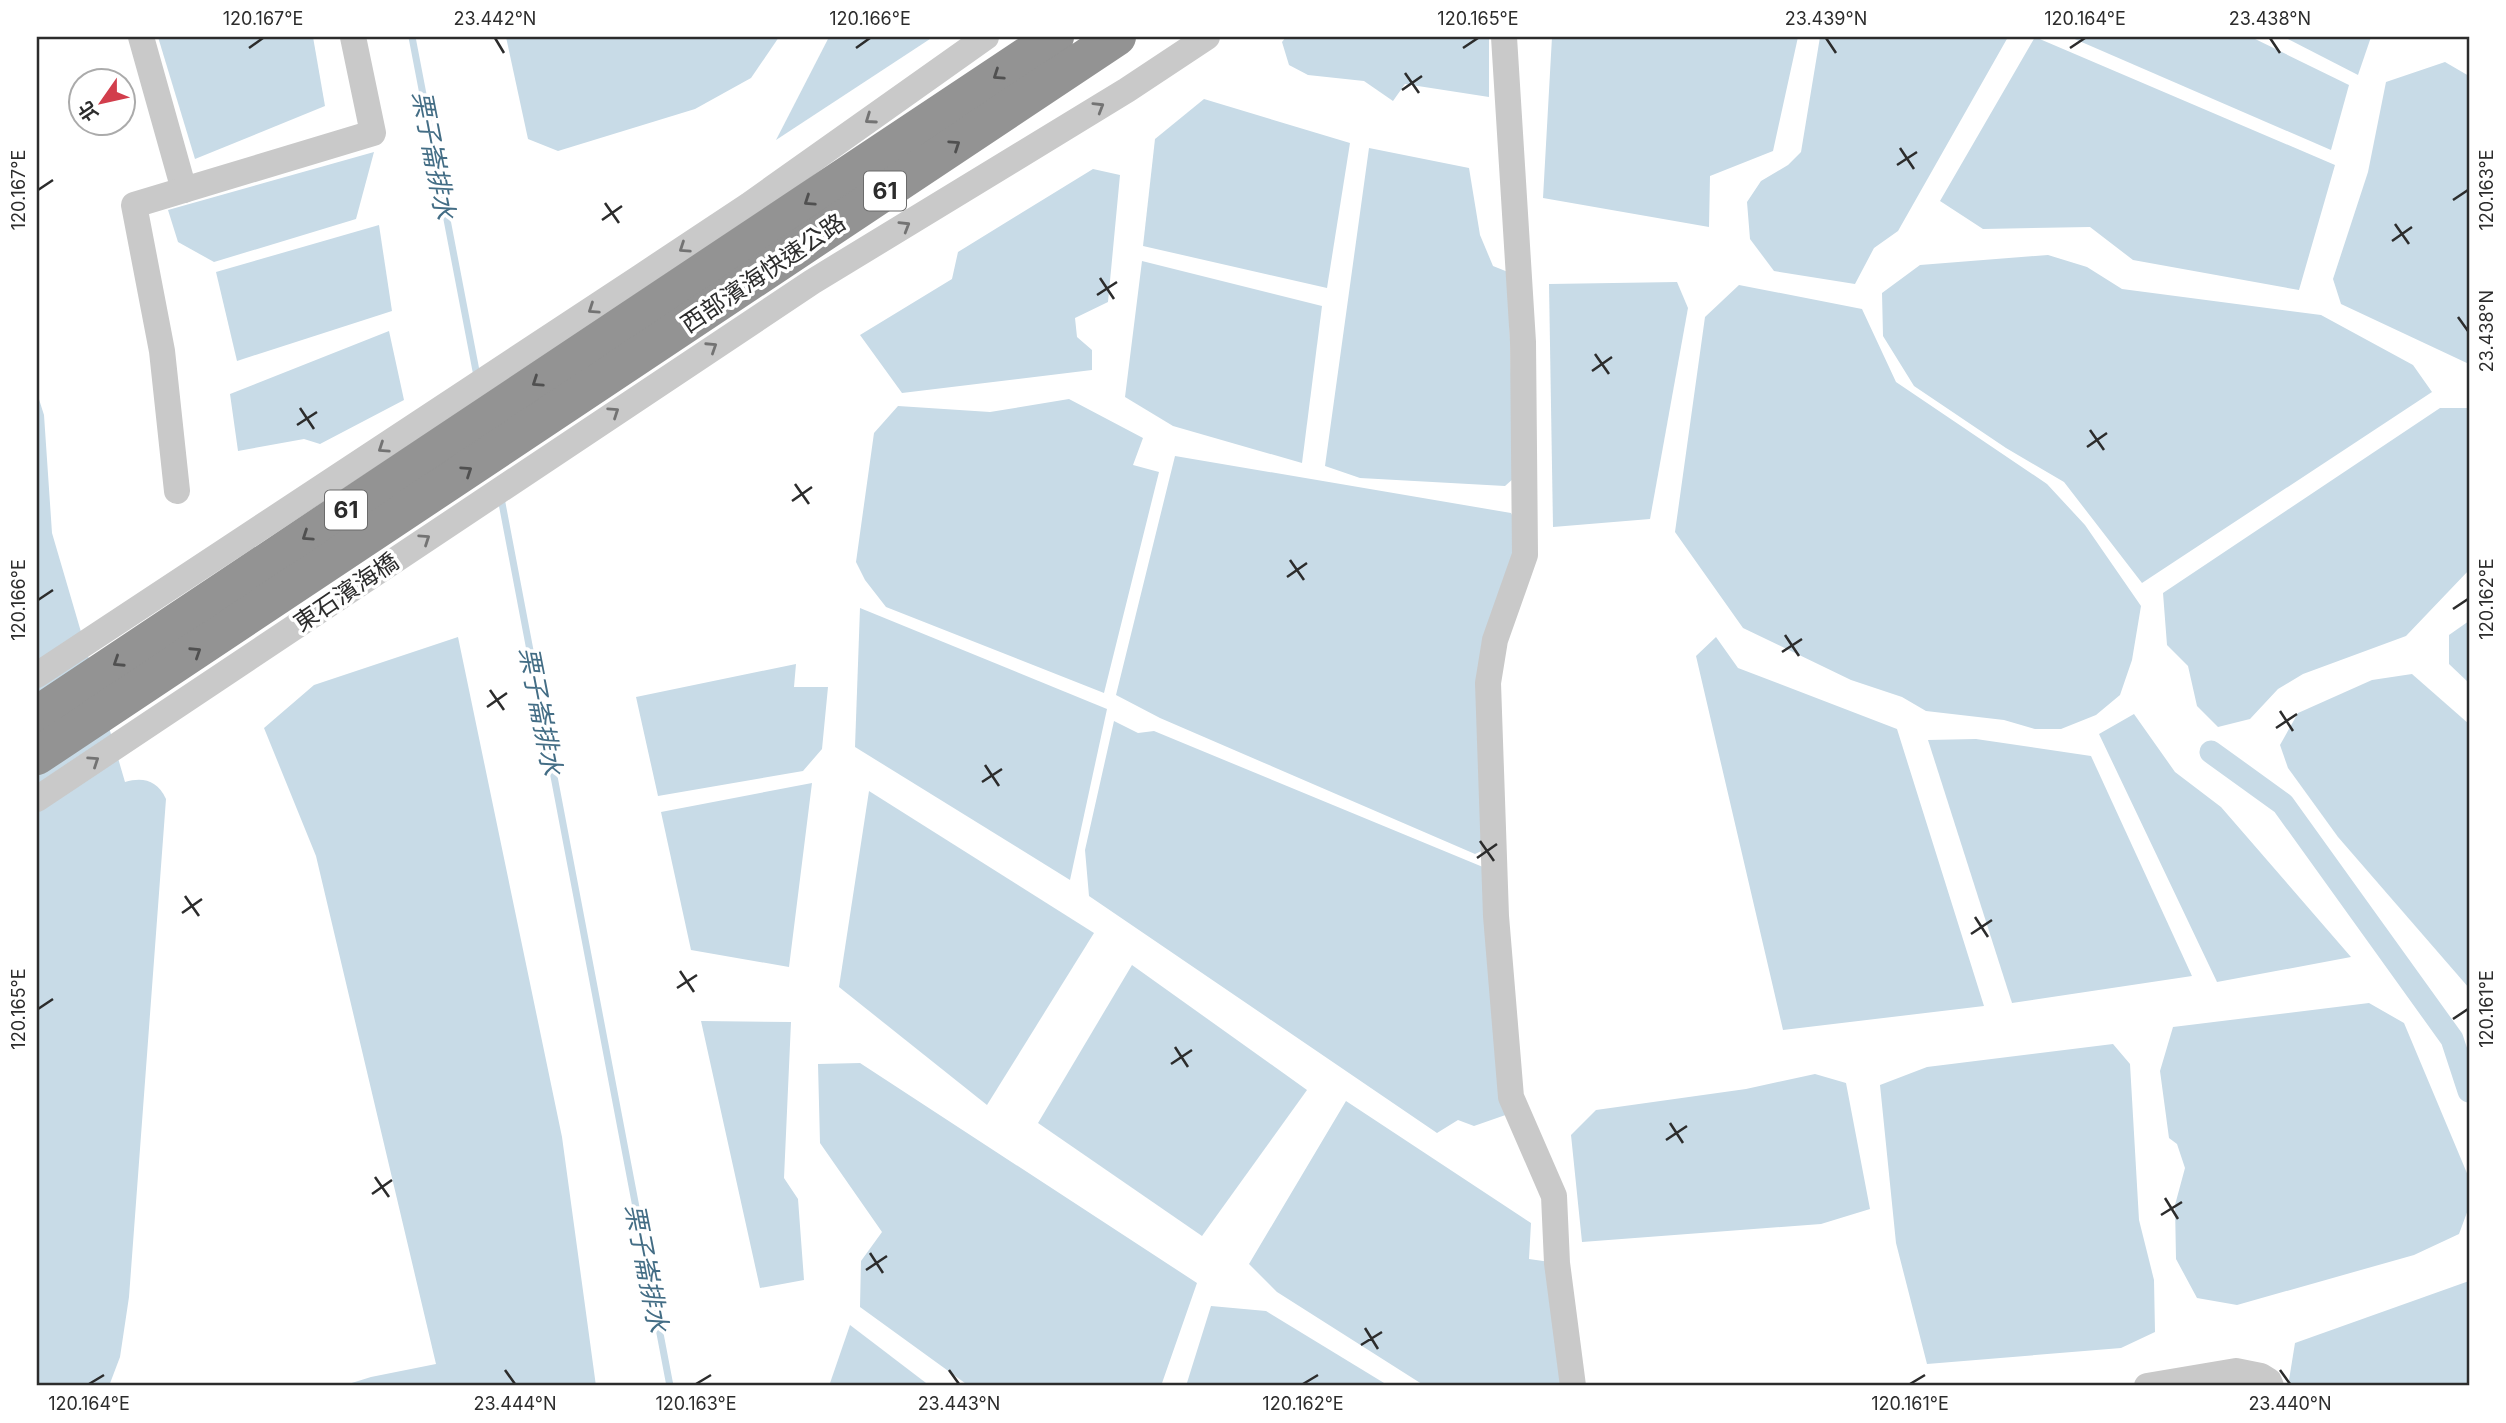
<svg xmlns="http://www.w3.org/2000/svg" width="2506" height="1423" font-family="Inter,'Noto Sans TC',sans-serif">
<rect width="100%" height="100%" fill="#fff"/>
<!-- water -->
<g fill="#c8dbe7">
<path d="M158 37H313L325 106 195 159Z"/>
<path d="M506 37H779L751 78 695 109 558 151 528 139Z"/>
<path d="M829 37H933L776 140Z"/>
<path d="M1286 37H1489V97L1405 84 1393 101 1364 81 1308 75 1289 65 1282 42Z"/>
<path d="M1552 37H1798L1773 151 1710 176 1709 227 1543 198Z"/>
<path d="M1820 37H2008L1898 231 1874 248 1855 284 1774 271 1750 239 1747 202 1761 181 1788 165 1801 152Z"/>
<path d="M2035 37 2335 165 2299 290 2133 260 2090 227 1983 229 1940 201Z"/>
<path d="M2070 37H2251L2349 85 2331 150Z"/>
<path d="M2284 37H2371L2358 75Z"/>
<path d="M2445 62 2469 76V364L2341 304 2333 279 2368 172 2386 82Z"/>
<path d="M1204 99 1350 143 1327 288 1143 246 1155 139Z"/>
<path d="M1369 148 1469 168 1480 235 1493 266 1508 272 1514 478 1505 486 1360 478 1325 466Z"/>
<path d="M374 152 356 219 214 262 178 242 168 210Z"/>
<path d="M1093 169 1120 175 1108 302 1075 318 1077 337 1092 350V370L902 393 860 335 952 279 958 252Z"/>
<path d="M379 225 392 311 237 361 216 272Z"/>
<path d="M2048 255 2087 267 2122 289 2321 315 2413 365 2432 392 2142 583 2064 482 2006 448 1914 386 1883 336 1882 293 1920 265Z"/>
<path d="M1142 261 1322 306 1302 463 1173 426 1125 397Z"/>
<path d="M1677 282 1688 308 1650 519 1553 527 1549 284Z"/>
<path d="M1739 285 1862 309 1896 382 2047 484 2085 525 2141 606 2132 660 2120 695 2096 715 2061 729H2035L2004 720 1926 711 1902 697 1851 680 1743 628 1675 532 1705 317Z"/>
<path d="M389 331 404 400 320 444 304 439 238 451 230 394Z"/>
<path d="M37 393 44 415 52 533 125 782C143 777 157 780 166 799L129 1297 120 1357 109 1386H37Z"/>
<path d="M1069 399 1143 438 1133 465 1159 472 1104 693 886 607 865 580 856 562 874 433 898 406 990 412Z"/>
<path d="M2440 408H2469V570L2406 636 2303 674 2278 689 2250 719 2218 727 2197 706 2188 666 2167 645 2163 593Z"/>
<path d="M1175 456 1511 513 1525 540 1492 661 1494 845 1475 854 1160 718 1116 695Z"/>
<path d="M860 608 1107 709 1070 880 855 747Z"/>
<path d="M2469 621V683L2449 664V635Z"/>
<path d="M458 637 562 1137 596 1386H342L371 1377 436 1364 316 856 264 728 314 685Z"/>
<path d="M1716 637 1738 668 1897 729 1984 1006 1783 1030 1696 656Z"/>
<path d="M796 664 794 687H828L822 749 803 771 658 796 636 697Z"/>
<path d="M2412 674 2469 724V988L2338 837 2288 768 2280 745 2298 713 2372 680Z"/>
<path d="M2134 714 2175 772 2221 807 2351 957 2217 982 2099 734Z"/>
<path d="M1114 721 1138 733 1154 731 1495 872 1517 1111 1474 1126 1458 1120 1437 1133 1089 896 1085 850Z"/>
<path d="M1976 739 2091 756 2192 976 2012 1003 1928 740Z"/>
<path d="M812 783 789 967 691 950 661 812Z"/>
<path d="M869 791 1094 933 987 1105 839 987Z"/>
<path d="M1132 965 1307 1090 1202 1236 1038 1123Z"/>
<path d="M2369 1003 2404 1023 2469 1178V1207L2459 1234 2414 1255 2237 1305 2197 1298 2176 1259 2175 1205 2185 1168 2177 1144 2169 1138 2160 1071 2173 1027Z"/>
<path d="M701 1021 791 1022 784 1178 798 1199 804 1280 760 1288Z"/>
<path d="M2113 1044 2130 1064 2139 1220 2154 1280 2155 1332 2121 1348 1927 1364 1896 1243 1880 1085 1927 1067Z"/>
<path d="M860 1063 1197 1283 1161 1386H969L860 1307 861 1261 882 1232 820 1143 818 1064Z"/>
<path d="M1815 1074 1846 1083 1870 1209 1821 1224 1582 1242 1571 1135 1596 1110 1746 1089Z"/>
<path d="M1346 1101 1531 1223 1529 1259 1557 1263 1570 1386H1425L1277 1292 1249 1264Z"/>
<path d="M2469 1281V1386H2291L2289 1380 2295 1343Z"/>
<path d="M1211 1306 1266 1311 1389 1386H1186Z"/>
<path d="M850 1325 930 1386H829Z"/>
</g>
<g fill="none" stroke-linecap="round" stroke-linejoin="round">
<!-- stream -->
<g stroke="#c8dbe7" stroke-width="7">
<path d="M412 37 477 376"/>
<path d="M501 498 670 1386"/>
</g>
<!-- canal -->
<path stroke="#c8dbe7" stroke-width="23" d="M2211 752 2283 804 2452 1039 2469 1091"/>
<!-- minor -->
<g stroke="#c9c9c9" stroke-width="26">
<path d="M141 37 184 190"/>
<path d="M1504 37 1523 342 1525 555 1495 640 1488 683 1496 916 1511 1097 1554 1196 1557 1263 1573 1386"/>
<path d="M177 491 162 351 134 205 373 133 353 37"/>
<path d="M37 675 642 276 749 205 986 37"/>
<path d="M37 799 812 282 1127 90 1207 37"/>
<path d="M2147 1386 2236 1371 2261 1376 2269 1381 2271 1386"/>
</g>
<!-- highway -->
<g stroke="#939393" stroke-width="38">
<path d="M37 715 1055 37"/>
<path d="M37 756 1117 37"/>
</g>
</g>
<!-- one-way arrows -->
<defs><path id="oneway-chevron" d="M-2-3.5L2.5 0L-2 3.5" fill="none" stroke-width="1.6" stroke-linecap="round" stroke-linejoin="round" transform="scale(1.75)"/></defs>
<g stroke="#505050">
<use href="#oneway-chevron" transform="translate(998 75) rotate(146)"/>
<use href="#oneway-chevron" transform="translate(955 145) rotate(-34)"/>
<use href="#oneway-chevron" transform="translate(809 201) rotate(146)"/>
<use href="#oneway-chevron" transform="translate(537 382) rotate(146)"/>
<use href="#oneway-chevron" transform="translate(467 471) rotate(-34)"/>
<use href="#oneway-chevron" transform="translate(307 536) rotate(146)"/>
<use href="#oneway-chevron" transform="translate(196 652) rotate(-33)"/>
<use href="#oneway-chevron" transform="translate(118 662) rotate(147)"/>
</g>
<g stroke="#737373">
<use href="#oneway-chevron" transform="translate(1099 107) rotate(-31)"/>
<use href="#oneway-chevron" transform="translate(870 119) rotate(145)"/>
<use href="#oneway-chevron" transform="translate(905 226) rotate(-31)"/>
<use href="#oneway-chevron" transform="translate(684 248) rotate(146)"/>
<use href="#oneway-chevron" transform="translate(593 309) rotate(146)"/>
<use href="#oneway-chevron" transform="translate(712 347) rotate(-33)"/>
<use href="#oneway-chevron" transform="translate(614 412) rotate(-34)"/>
<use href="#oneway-chevron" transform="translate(383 448) rotate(146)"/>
<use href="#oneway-chevron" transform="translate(425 539) rotate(-34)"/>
<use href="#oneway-chevron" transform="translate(94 761) rotate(-34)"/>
</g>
<!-- ticks -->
<path fill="none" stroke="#2c2c2c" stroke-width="2.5" d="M495 38 504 53M1826 38 1836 53M2270 38 2280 53M249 48 263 38M856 48 870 38M1463 48 1478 38M2070 48 2085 38M1405 73 1419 93M1402 90 1422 76M1900 148 1914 169M1897 165 1917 152M38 190 53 180M2453 200 2468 190M605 203 619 223M602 220 622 206M2395 224 2409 244M2392 241 2412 227M1100 278 1114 299M1097 295 1117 282M2458 317 2468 331M1595 354 1609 374M1592 371 1612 357M300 408 314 429M297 425 317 412M2090 430 2104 450M2087 447 2107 433M795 484 809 504M792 501 812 487M1290 560 1304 580M1287 577 1307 563M38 600 53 590M2453 609 2468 599M1785 635 1799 656M1782 652 1802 639M490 690 504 710M487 707 507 693M2280 711 2293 731M2276 728 2297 714M985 765 999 786M982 782 1002 769M1480 841 1494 861M1477 858 1497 844M185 896 199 916M182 913 202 899M1975 917 1988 937M1971 934 1992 920M680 971 694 992M677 988 697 975M38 1009 53 999M2453 1019 2468 1009M1175 1047 1188 1067M1171 1064 1192 1050M1670 1123 1683 1143M1666 1140 1687 1126M375 1177 389 1197M372 1194 392 1180M2165 1198 2178 1219M2161 1215 2182 1202M870 1253 883 1273M866 1270 887 1256M1365 1328 1378 1349M1361 1345 1382 1332M505 1370 515 1384M949 1370 959 1384M2280 1370 2290 1384M89 1384 104 1375M696 1384 711 1375M1303 1384 1318 1375M1910 1384 1925 1375"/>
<g text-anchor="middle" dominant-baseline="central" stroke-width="7" stroke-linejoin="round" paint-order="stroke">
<!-- shield labels -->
<g fill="#fff" stroke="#6b6b6b" stroke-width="2">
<rect x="864" y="171.5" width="42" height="39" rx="5"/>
<rect x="325" y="490.5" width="42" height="39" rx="5"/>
</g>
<g font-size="23" font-weight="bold" fill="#2c2c2c">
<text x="885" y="191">61</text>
<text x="346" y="510">61</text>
</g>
<!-- street labels -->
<g font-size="24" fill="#2c2c2c" stroke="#fff">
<text transform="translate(763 273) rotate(-34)">西部濱海快速公路</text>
<text transform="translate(346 592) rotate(-34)">東石濱海橋</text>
</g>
<!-- water labels -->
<g font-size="26" font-style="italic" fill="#436d85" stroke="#fff">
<text transform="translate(434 155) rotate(79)">栗子崙排水</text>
<text transform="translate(541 711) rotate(79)">栗子崙排水</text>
<text transform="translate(647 1268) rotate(79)">栗子崙排水</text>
</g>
</g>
<!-- border -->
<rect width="2506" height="1423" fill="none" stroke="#ffffff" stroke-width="77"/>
<!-- north arrow -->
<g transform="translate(102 102) rotate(236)"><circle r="33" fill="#ffffff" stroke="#ababab" stroke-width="2"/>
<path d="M0-5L12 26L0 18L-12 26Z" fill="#d23e4c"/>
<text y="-10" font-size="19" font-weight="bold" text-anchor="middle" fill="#2c2c2c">北</text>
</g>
<rect x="38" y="38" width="2430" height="1346" fill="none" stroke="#2c2c2c" stroke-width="2.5"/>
<g font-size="18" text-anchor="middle" fill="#2c2c2c">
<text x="263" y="25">120.167°E</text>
<text x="495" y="25">23.442°N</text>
<text x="870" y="25">120.166°E</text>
<text x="1478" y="25">120.165°E</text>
<text x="1826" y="25">23.439°N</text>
<text x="2085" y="25">120.164°E</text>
<text x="2270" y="25">23.438°N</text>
<text transform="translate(2487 190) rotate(-90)" y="6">120.163°E</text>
<text transform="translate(19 190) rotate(-90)" y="6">120.167°E</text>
<text transform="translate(2487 331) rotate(-90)" y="6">23.438°N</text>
<text transform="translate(2487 599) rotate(-90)" y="6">120.162°E</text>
<text transform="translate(19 600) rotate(-90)" y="6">120.166°E</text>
<text transform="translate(2487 1009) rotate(-90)" y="6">120.161°E</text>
<text transform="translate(19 1009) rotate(-90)" y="6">120.165°E</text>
<text x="89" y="1410">120.164°E</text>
<text x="515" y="1410">23.444°N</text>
<text x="696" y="1410">120.163°E</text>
<text x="959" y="1410">23.443°N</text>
<text x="1303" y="1410">120.162°E</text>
<text x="1910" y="1410">120.161°E</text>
<text x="2290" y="1410">23.440°N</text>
</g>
</svg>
